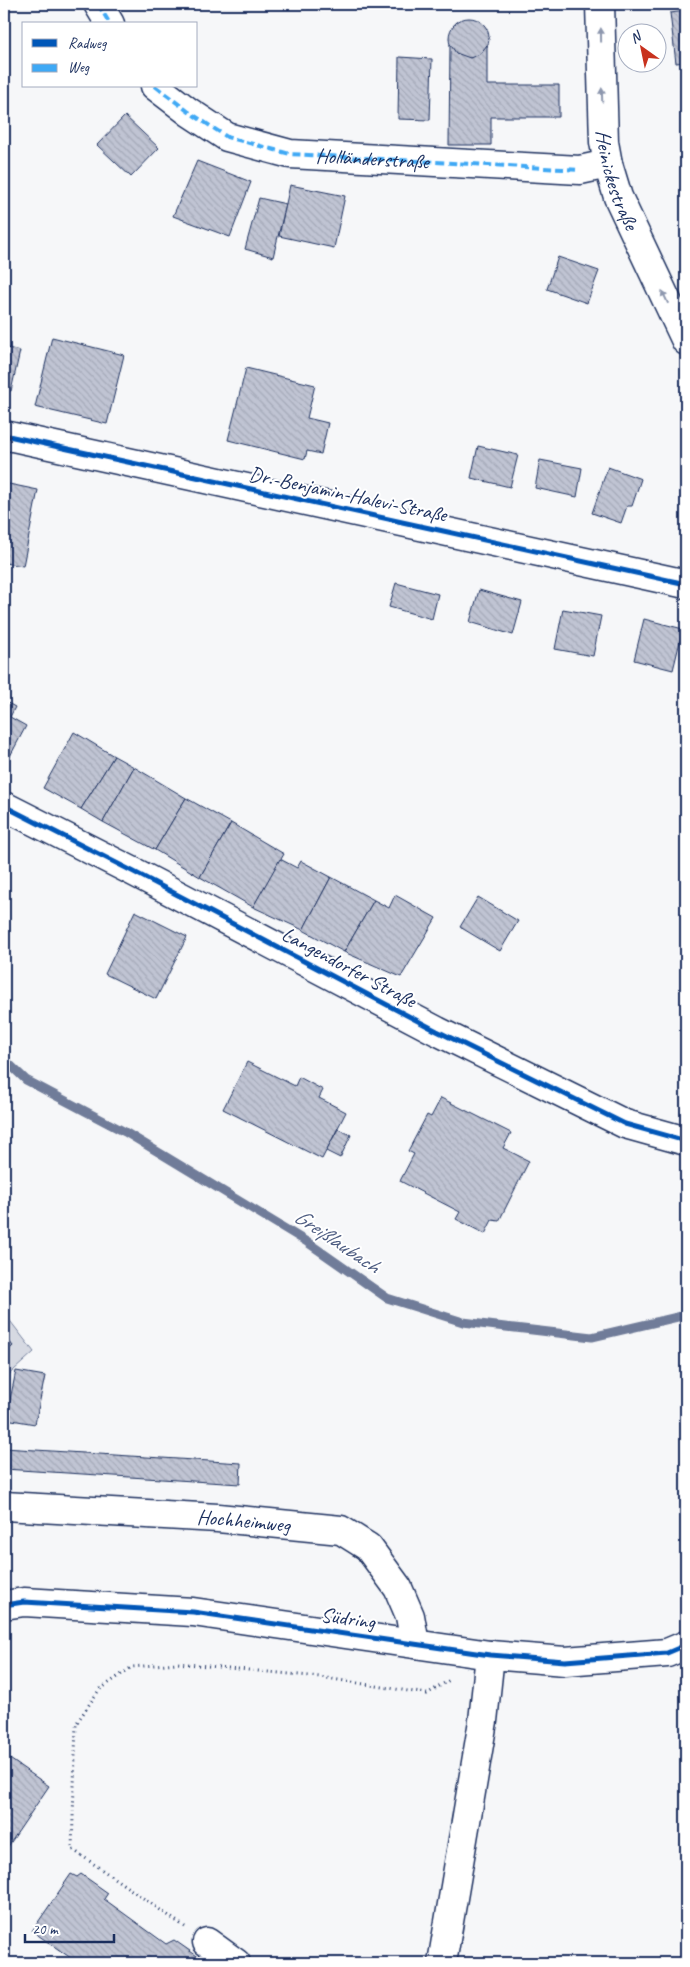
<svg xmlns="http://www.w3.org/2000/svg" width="690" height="1967" font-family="Caveat,sans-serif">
<defs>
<pattern id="building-back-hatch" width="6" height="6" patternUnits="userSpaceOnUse" patternTransform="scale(1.25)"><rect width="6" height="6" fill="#c0c4d3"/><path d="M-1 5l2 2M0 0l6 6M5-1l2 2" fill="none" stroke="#a4a9b8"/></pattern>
</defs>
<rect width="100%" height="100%" fill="#f6f7f9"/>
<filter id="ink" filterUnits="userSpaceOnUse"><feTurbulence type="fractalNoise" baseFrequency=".02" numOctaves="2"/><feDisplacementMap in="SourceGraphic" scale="10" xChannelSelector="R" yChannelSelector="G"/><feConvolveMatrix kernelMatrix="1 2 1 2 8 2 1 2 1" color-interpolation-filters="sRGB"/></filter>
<g filter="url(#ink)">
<!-- green -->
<path fill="#d6d9e2" stroke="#7884a0" d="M4 1313 34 1352 4 1379Z"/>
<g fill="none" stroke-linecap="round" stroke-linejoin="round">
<!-- stream -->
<path stroke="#707c99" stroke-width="9" d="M4 1059 26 1080 125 1132 307 1242 387 1298 463 1322 592 1337 686 1315"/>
</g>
<!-- building -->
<g fill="url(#building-back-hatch)" stroke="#1b2f5e">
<path d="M686 11V62L676 63 670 13Z"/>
<circle cx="469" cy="38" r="20"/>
<path d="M450 44 456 53 470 58 480 54 487 45V85H559V117H491V145H449Z"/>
<path d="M399 57 432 59 430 120 398 119Z"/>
<path d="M125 116 159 148 131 177 97 145Z"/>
<path d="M197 161 251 182 230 237 173 216Z"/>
<path d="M290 185 345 196 334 248 279 236Z"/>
<path d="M259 198 286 204 273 257 245 249Z"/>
<path d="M558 257 599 271 587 303 547 289Z"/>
<path d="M52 337 124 355 107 424 35 407Z"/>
<path d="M4 347 20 351 11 391 4 390Z"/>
<path d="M246 368 315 385 307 418 328 423 321 454 307 451 305 459 228 440Z"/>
<path d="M478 446 518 455 510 487 471 478Z"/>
<path d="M540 460 582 468 577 497 535 488Z"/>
<path d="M608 467 641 479 632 506H627L621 523 592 513Z"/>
<path d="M4 483 38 490 23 566 4 563Z"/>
<path d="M396 583 438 594 432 619 389 607Z"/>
<path d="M479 590 522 602 513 635 470 622Z"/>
<path d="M563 609 601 616 593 656 555 649Z"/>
<path d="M644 619 683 629 673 670 634 660Z"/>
<path d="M4 701 15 707 10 717 26 726 8 760 4 758Z"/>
<path d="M74 732 114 756 81 809 43 788Z"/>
<path d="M114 756 134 767 103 822 81 809Z"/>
<path d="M134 767 186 798 155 850 103 822Z"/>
<path d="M186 798 231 823 200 877 155 850Z"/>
<path d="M231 823 284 854 253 907 200 877Z"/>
<path d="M280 859 297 868 301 861 331 877 303 930 253 907Z"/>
<path d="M331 877 374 900 344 952 303 930Z"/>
<path d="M395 895 436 918 401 977 344 952 374 900 389 908Z"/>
<path d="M478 897 518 921 500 951 460 927Z"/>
<path d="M135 911 187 937 156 999 105 974Z"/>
<path d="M247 1062 295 1086 299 1077 323 1090 319 1098 346 1112 322 1159 223 1109Z"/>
<path d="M441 1098 511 1133 503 1148 529 1161 499 1221 492 1220 485 1234 456 1219 460 1212 400 1181 414 1154 408 1151 427 1115 431 1117Z"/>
<path d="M338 1129 351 1135 340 1158 326 1151Z"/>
<path d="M4 1335 13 1346 4 1354Z"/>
<path d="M16 1371 45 1376 35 1424 6 1419Z"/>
<path d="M4 1448 241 1463 240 1484 4 1469Z"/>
<path d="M4 1755 49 1786 7 1848 4 1846Z"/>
<path d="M71 1874 77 1877 81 1874 108 1893 104 1899 166 1944 174 1940 200 1958 193 1963H78L32 1931Z"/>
</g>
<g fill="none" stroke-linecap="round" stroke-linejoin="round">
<!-- minor casing -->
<g stroke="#1b2f5e" stroke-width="31">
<g id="minor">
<path d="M98 4 110 24"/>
<path id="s1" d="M600 4 604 142 608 164 618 197 686 341"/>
<path d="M155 86 189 112 227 137 290 154 580 170 608 164"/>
<path d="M4 435 686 584"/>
<path id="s2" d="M4 1506 218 1518 341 1530 368 1547 398 1588 410 1616 415 1644"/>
<path d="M4 1605 24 1602 193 1612 490 1655 565 1661 667 1653 686 1645"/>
<path d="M207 1942 236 1963"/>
<path d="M442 1963 483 1721 490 1655"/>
</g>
</g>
<!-- major casing -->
<g stroke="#1b2f5e" stroke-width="31">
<path id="major" d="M4 806 134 872 437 1031 625 1124 686 1141"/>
</g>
<!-- path -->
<path stroke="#1b2f5e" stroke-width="3" stroke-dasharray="1 4" stroke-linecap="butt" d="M185 1927 72 1849 76 1724 99 1690 132 1667 177 1663 320 1677 427 1694 451 1679"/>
<!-- minor -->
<use href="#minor" stroke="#fff" stroke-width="28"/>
<!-- major -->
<use href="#major" stroke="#fff" stroke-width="28"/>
<!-- quiet -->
<g stroke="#3fa9f5" stroke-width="4" stroke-dasharray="8 4" stroke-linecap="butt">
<path d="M98 4 110 24"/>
<path id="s3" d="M155 86 189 112 227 137 290 154 580 170"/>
</g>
<!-- cycleway casing -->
<g stroke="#fff" stroke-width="8">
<g id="cycleway">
<path d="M4 435 686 584"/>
<path d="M4 806 134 872 437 1031 625 1124 686 1141"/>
<path d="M4 1605 24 1602 193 1612 490 1655 565 1661 667 1653 686 1645"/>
</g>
</g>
<!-- cycleway -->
<use href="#cycleway" stroke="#0057b8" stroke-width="5"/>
</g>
<!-- one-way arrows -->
<defs><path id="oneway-solid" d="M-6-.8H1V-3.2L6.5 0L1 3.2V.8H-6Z" transform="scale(1.25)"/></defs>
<g fill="#8d97ae">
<use href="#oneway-solid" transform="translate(601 35) rotate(-91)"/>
<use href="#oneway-solid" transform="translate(602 95) rotate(-92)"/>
<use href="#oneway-solid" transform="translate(665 297) rotate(-115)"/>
</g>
</g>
<g text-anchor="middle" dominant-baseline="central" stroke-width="4" stroke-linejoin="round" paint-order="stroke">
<!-- street labels -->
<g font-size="21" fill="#1b2f5e" stroke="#fff">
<text stroke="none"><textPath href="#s3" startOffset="236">Holländerstraße</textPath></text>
<text stroke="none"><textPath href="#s1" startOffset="178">Heinickestraße</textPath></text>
<text transform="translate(348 494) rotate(12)">Dr.-Benjamin-Halevi-Straße</text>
<text transform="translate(349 967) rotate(28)">Langendorfer Straße</text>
<text stroke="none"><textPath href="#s2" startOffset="240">Hochheimweg</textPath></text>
<text transform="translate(348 1618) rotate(8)">Südring</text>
</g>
<!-- water labels -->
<g font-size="22" font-style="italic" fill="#4d5c81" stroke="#fff">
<text transform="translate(337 1241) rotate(34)">Greißlaubach</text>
</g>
</g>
<!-- margin -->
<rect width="690" height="1967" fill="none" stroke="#fff" stroke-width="20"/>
<rect x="10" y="10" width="670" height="1947" fill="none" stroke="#1b2f5e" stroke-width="2" filter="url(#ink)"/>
<!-- legend -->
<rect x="22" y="22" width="175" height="65" fill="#ffffff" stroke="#a4acbf"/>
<rect x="32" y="39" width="25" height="8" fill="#0057b8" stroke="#a4acbf"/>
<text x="68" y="48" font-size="15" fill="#1b2f5e">Radweg</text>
<rect x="32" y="64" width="25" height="8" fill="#3fa9f5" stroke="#a4acbf"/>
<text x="68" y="72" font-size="15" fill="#1b2f5e">Weg</text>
<!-- north arrow -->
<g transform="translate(642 48) rotate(327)"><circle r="24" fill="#ffffff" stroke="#a4acbf"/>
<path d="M0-4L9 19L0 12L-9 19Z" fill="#c8321e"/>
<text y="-8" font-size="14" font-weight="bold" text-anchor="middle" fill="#1b2f5e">N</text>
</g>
<!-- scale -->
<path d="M25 1934v8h89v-8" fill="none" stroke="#1b2f5e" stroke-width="2.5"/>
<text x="32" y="1934" font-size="15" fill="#1b2f5e" stroke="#ffffff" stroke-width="4" paint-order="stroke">20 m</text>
</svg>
